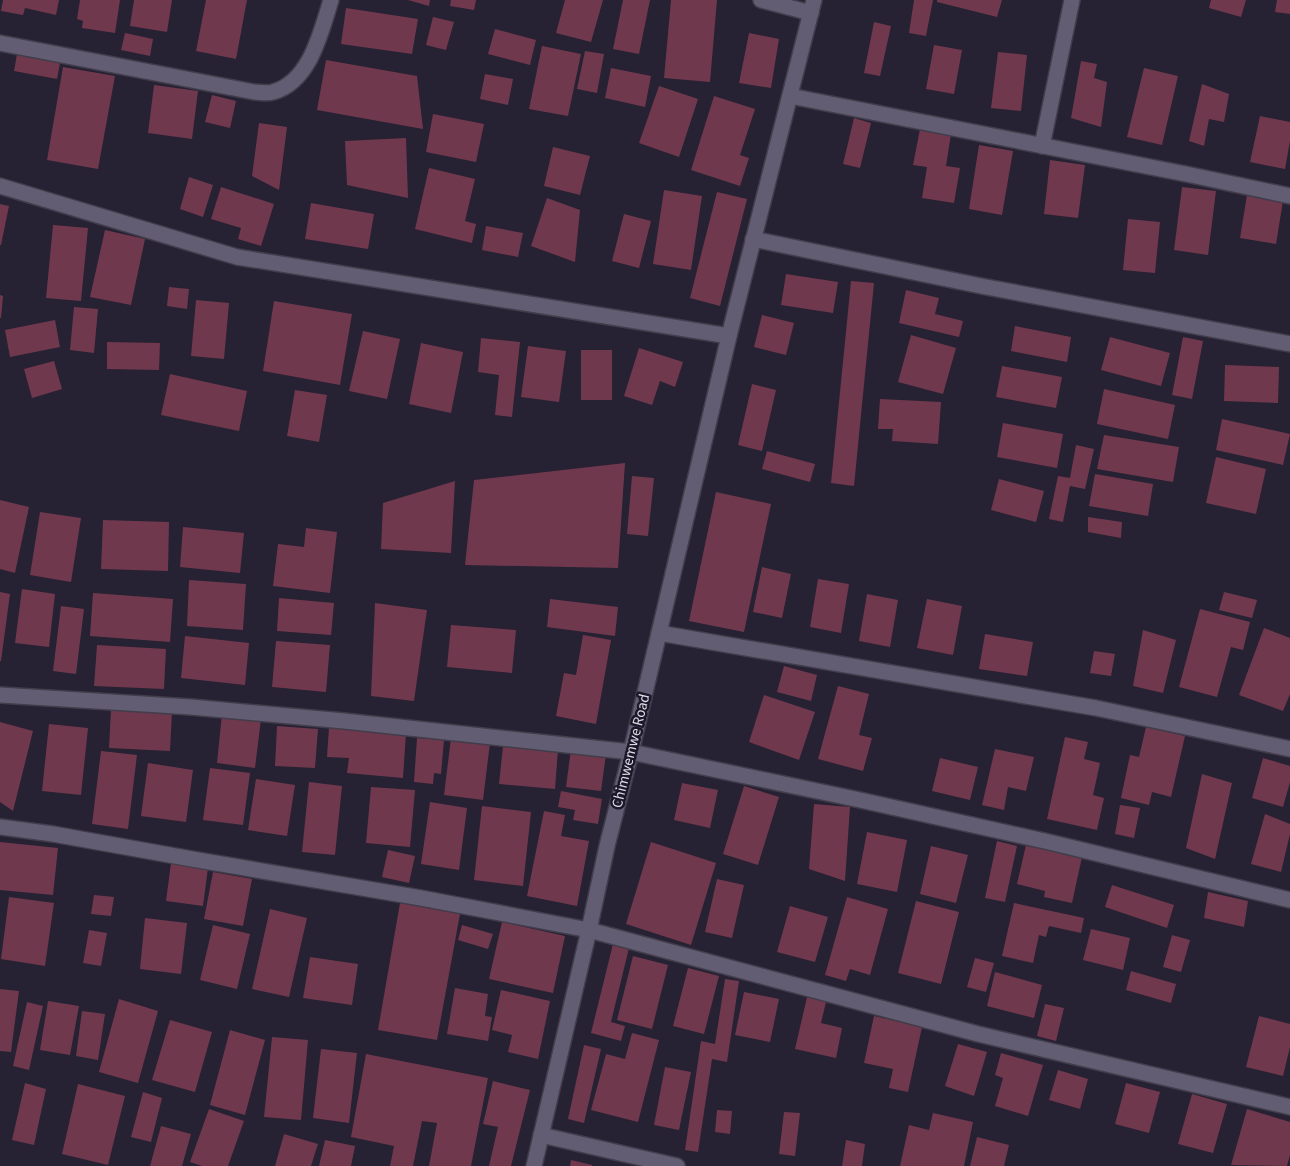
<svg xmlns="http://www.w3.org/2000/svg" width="1290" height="1166" font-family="'Source Sans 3',sans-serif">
<rect width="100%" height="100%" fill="#262133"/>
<!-- building -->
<g fill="#70384d">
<path d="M3 0H59L56 15 25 8 23 15 1 11Z"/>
<path d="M80 0H120L115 33 82 28 83 21 77 19Z"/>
<path d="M134 0H172L167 32 130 26Z"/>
<path d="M206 0H247L236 59 196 51Z"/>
<path d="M408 0H430L429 6Z"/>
<path d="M451 0H476L474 10 450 6Z"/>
<path d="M565 0H603L591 42 556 33Z"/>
<path d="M623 0H650L639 54 613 49Z"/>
<path d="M671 0H717L710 82 664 78Z"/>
<path d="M914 0H933L926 36 909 33Z"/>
<path d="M937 0H1002L997 17 937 2Z"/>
<path d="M1211 0H1246L1241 17 1209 8Z"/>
<path d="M1277 0H1290V14L1275 12Z"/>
<path d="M346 8 418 19 412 54 341 44Z"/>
<path d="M433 17 454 22 446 50 426 45Z"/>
<path d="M874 22 891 26 880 76 864 73Z"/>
<path d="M495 29 536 40 530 65 488 54Z"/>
<path d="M125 33 153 39 150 56 121 50Z"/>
<path d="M749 33 779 39 771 88 739 83Z"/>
<path d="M934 45 962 50 954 94 926 89Z"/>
<path d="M542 46 581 54 568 116 529 109Z"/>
<path d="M585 51 604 54 597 93 577 89Z"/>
<path d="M998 52 1027 55 1021 111 991 108Z"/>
<path d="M17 54 60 63 57 79 14 71Z"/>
<path d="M326 60 417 76 423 129 317 110Z"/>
<path d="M1081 61 1097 64 1094 78 1107 82 1101 127 1071 118Z"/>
<path d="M63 67 115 76 98 169 47 160Z"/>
<path d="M611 68 651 76 645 107 605 98Z"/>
<path d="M1144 68 1178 76 1162 145 1127 137Z"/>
<path d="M485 74 513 79 508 105 480 99Z"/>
<path d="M1202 84 1229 94 1224 122 1209 119 1204 146 1189 141Z"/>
<path d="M154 85 198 91 192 139 148 133Z"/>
<path d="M659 86 698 99 679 157 639 143Z"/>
<path d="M212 95 236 101 230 128 205 122Z"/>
<path d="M714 96 755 109 740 155 749 158 740 186 691 170Z"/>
<path d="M433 114 484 124 476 162 426 152Z"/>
<path d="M1260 116 1290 122V141L1285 169 1250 162Z"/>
<path d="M854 118 871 123 860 168 843 164Z"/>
<path d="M259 123 287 127 279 190 252 176Z"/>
<path d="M920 129 951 134 946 166 960 168 954 203 922 198 927 167 913 165Z"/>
<path d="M406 138 408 198 347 185 345 141Z"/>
<path d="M979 145 1013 151 1002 215 969 209Z"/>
<path d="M553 147 590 156 580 195 544 186Z"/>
<path d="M1050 160 1085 165 1078 218 1044 214Z"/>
<path d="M429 168 475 179 465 221 476 224 472 243 415 229Z"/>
<path d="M189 177 213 185 203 217 180 209Z"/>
<path d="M221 187 274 204 261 246 238 239 241 228 211 219Z"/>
<path d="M1182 187 1216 191 1208 255 1174 250Z"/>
<path d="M664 190 702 196 691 270 653 264Z"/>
<path d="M717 192 747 199 720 306 690 298Z"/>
<path d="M1247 195 1283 201 1276 244 1240 238Z"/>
<path d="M547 198 580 210 575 262 531 246Z"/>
<path d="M311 203 374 214 368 249 305 239Z"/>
<path d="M0 204 9 206 1 245H0Z"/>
<path d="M624 214 651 221 639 268 612 261Z"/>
<path d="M1128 219 1160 222 1155 273 1123 270Z"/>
<path d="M53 225 88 228 81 301 46 298Z"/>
<path d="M486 226 523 233 518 257 482 250Z"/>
<path d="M105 230 145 239 131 305 90 297Z"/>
<path d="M786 274 838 282 833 313 781 305Z"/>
<path d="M851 281 874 283 854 486 831 483Z"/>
<path d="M169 287 189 289 187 309 167 306Z"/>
<path d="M906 290 939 298 935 314 963 321 959 337 899 323Z"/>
<path d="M0 295 3 296 1 318H0Z"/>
<path d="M196 300 229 303 224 359 191 356Z"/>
<path d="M274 301 352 314 340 385 263 371Z"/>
<path d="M74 307 98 309 94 353 70 350Z"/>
<path d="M762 315 794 323 786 355 754 347Z"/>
<path d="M55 320 60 347 10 357 5 330Z"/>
<path d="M1015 326 1071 337 1067 362 1011 351Z"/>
<path d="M363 331 400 339 387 399 349 391Z"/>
<path d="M911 335 956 348 943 394 898 382Z"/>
<path d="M1110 337 1170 353 1161 386 1101 370Z"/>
<path d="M1183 337 1203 341 1192 399 1172 395Z"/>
<path d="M481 338 520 342 512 417 495 415 499 375 478 372Z"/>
<path d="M107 342 160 343 159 370 107 369Z"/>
<path d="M421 343 463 352 451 413 409 404Z"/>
<path d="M528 346 566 351 559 402 521 397Z"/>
<path d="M639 348 683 362 675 387 660 381 652 405 624 396Z"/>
<rect x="581" y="350" width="31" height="50"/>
<path d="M54 361 62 389 32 398 24 369Z"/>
<path d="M1225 365 1279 367 1278 403 1224 401Z"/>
<path d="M1002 366 1062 377 1056 408 996 397Z"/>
<path d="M170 374 247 391 239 431 161 415Z"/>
<path d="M752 384 776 390 762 451 738 445Z"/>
<path d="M1104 389 1175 405 1168 439 1097 424Z"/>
<path d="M295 390 327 395 319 442 287 436Z"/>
<path d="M880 399 941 402 938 444 892 441 893 429H878Z"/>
<path d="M1222 419 1290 434 1283 465 1216 450Z"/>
<path d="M1003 423 1063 434 1057 468 997 457Z"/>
<path d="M1104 435 1179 447 1173 482 1097 469Z"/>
<path d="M1076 445 1094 449 1085 489 1070 486 1063 522 1049 519 1058 476 1070 478Z"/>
<path d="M767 451 815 464 810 482 762 469Z"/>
<path d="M1216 457 1266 469 1256 514 1206 503Z"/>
<path d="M625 463 618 568 465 565 474 480Z"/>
<path d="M1095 474 1153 484 1148 516 1089 506Z"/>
<path d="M632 476 654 478 648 536 627 534Z"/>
<path d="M999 479 1044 491 1036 522 991 510Z"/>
<path d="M455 481 451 553 381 549 383 503Z"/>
<path d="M716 492 771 504 744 632 689 621Z"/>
<path d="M0 500 29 507 15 573 0 569Z"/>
<path d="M40 512 81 518 71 582 30 575Z"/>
<path d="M1088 517 1122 522 1121 538 1088 532Z"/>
<path d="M103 520 169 522 168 571 101 569Z"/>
<path d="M183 527 244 533 240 573 180 567Z"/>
<path d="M306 528 337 532 330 593 273 586 278 544 304 547Z"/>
<path d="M762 567 791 574 782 618 753 612Z"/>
<path d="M818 579 849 584 841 633 810 627Z"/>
<path d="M189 580 246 584 243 630 187 626Z"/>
<path d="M22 589 55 594 49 647 15 643Z"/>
<path d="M0 592 10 594 1 661H0Z"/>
<path d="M1224 592 1257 600 1252 618 1219 610Z"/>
<path d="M93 593 173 599 170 642 90 636Z"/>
<path d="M867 594 898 600 890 647 859 641Z"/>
<path d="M279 598 334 603 331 635 277 631Z"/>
<path d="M550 599 618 607 615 636 547 627Z"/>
<path d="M927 599 962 606 953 655 917 648Z"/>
<path d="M375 603 427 610 414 701 371 696Z"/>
<path d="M61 606 84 609 76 674 53 671Z"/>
<path d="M1200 609 1250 622 1243 650 1231 647 1217 697 1179 687Z"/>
<path d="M451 625 516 630 512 673 447 667Z"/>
<path d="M1264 628 1290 638V694L1283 711 1239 695Z"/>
<path d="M1143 630 1176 640 1163 693 1133 686Z"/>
<path d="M985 634 1033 642 1027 676 979 669Z"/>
<path d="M583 635 611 640 596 724 556 716 564 673 576 675Z"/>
<path d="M185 636 249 643 245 685 181 678Z"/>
<path d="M276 641 330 645 326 692 272 687Z"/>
<path d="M97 645 166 649 164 689 94 686Z"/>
<path d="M1094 651 1115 654 1111 676 1090 673Z"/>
<path d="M784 666 817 675 811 701 777 692Z"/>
<path d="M838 686 869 694 859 735 872 738 863 771 818 759Z"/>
<path d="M764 695 815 712 799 760 749 742Z"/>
<path d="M111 709 172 712 170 751 109 748Z"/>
<path d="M222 714 261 719 255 768 217 763Z"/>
<path d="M0 722 33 731 13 811 0 802Z"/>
<path d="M49 724 88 728 81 795 42 791Z"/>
<path d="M277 726 318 729 315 768 275 766Z"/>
<path d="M329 727 406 733 403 778 347 773 349 758 327 757Z"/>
<path d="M1146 727 1185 736 1171 797 1152 792 1149 805 1121 798 1130 755 1139 757Z"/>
<path d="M1065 737 1088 742 1084 759 1100 763 1093 795 1104 798 1097 830 1047 819Z"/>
<path d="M417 738 444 740 441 774 434 773 433 784 414 782Z"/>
<path d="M451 738 490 743 483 800 444 795Z"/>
<path d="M503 746 558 750 555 789 499 784Z"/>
<path d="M571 749 606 754 601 791 566 787Z"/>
<path d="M995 749 1034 757 1026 791 1008 787 1004 810 982 805Z"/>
<path d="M101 751 137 755 128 829 92 824Z"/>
<path d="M940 758 978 767 970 800 932 791Z"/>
<path d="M1263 758 1290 766V782L1283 807 1252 798Z"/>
<path d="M148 763 193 770 186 822 141 816Z"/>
<path d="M210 768 250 773 243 825 203 820Z"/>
<path d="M1202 774 1232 783 1215 859 1186 848Z"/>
<path d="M256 779 295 785 287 836 248 830Z"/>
<path d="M309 782 342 786 335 855 302 852Z"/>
<path d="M682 783 718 790 710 828 674 820Z"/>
<path d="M744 786 779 797 758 865 723 854Z"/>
<path d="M371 787 415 790 410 847 366 843Z"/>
<path d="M561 791 602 799 598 824 573 820 575 810 558 807Z"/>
<path d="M430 802 467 808 459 870 421 864Z"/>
<path d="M814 804 850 807 845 881 809 869Z"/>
<path d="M1120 805 1140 808 1134 838 1115 834Z"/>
<path d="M482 806 531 812 523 886 474 880Z"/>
<path d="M544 811 565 815 561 836 589 841 577 906 527 896Z"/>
<path d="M1265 814 1290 824V834L1281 872 1251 864Z"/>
<path d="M867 832 907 840 897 892 857 884Z"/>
<path d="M997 841 1017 846 1005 902 985 898Z"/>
<path d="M0 842 58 848 53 895 0 890Z"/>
<path d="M651 842 716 863 691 945 626 924Z"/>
<path d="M1026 845 1082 857 1072 903 1044 897 1045 891 1017 884Z"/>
<path d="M931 846 968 855 956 903 920 894Z"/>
<path d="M388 850 415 856 409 883 382 877Z"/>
<path d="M171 863 208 868 203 906 166 901Z"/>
<path d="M213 872 252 879 243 926 204 919Z"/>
<path d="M717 879 744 885 732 938 705 932Z"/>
<path d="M1112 885 1174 905 1167 928 1105 907Z"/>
<path d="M1208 892 1248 901 1244 927 1204 918Z"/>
<path d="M94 895 114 897 111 916 91 914Z"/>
<path d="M9 897 54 903 45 966 1 959Z"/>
<path d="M847 897 888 909 870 975 850 969 846 981 825 975Z"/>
<path d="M916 901 959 912 941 984 898 973Z"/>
<path d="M400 903 460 914 437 1040 378 1030Z"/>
<path d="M1014 903 1084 918 1081 933 1049 926 1046 937 1039 935 1033 963 1002 956Z"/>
<path d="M790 906 828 917 815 962 777 952Z"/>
<path d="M270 909 307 918 289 997 252 989Z"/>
<path d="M145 918 187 923 181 974 140 969Z"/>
<path d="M502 922 565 936 553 993 489 979Z"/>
<path d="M213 925 250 934 237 989 200 980Z"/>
<path d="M462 925 493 934 488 949 458 940Z"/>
<path d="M1091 929 1130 938 1123 970 1083 960Z"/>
<path d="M89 930 107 933 101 966 83 963Z"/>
<path d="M1172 935 1190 940 1181 972 1163 967Z"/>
<path d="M613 944 629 948 611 1022 625 1026 621 1041 591 1033Z"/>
<path d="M633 956 668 965 652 1029 617 1020Z"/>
<path d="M310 957 358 964 352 1005 303 998Z"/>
<path d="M975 958 994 963 986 992 967 987Z"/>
<path d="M688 968 719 976 704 1034 673 1026Z"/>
<path d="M1131 971 1176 984 1171 1003 1126 990Z"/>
<path d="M995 972 1042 985 1034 1018 987 1006Z"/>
<path d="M725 979 739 981 727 1062 712 1059 698 1152 685 1150 701 1041 715 1044Z"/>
<path d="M455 988 488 994 485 1016 492 1017 488 1041 447 1034Z"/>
<path d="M0 989 19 991 11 1052 0 1051Z"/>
<path d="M501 990 550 1001 538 1059 508 1052 512 1035 492 1030Z"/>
<path d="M744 992 779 999 770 1042 735 1035Z"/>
<path d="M807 997 826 1002 821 1023 842 1028 836 1058 795 1049Z"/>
<path d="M119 999 158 1011 138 1083 99 1072Z"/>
<path d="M48 1001 79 1006 70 1055 40 1050Z"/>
<path d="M27 1002 43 1006 29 1070 13 1066Z"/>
<path d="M1045 1004 1064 1008 1056 1041 1037 1036Z"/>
<path d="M82 1011 105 1014 98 1060 76 1056Z"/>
<path d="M874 1016 922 1027 908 1092 889 1088 893 1069 864 1063Z"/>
<path d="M1259 1016 1290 1024V1047L1283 1076 1246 1067Z"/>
<path d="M170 1020 212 1032 195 1092 152 1080Z"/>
<path d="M230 1030 265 1040 245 1115 210 1105Z"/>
<path d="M632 1033 659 1040 638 1122 591 1110 606 1054 625 1059Z"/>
<path d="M272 1037 308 1040 301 1120 264 1117Z"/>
<path d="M958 1044 987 1052 974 1096 945 1086Z"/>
<path d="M584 1045 601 1049 584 1123 568 1119Z"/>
<path d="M321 1049 357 1053 349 1123 313 1118Z"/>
<path d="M1001 1053 1043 1065 1028 1116 995 1106 1003 1078 995 1075Z"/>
<path d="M366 1054 488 1078 471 1166H429L437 1123 422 1121 413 1166H390L394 1146 351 1137Z"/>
<path d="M665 1067 691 1072 679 1130 654 1125Z"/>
<path d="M1058 1070 1088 1079 1080 1109 1049 1100Z"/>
<path d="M493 1081 530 1090 511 1166H489L498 1127 483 1124Z"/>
<path d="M25 1083 46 1089 34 1145 12 1140Z"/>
<path d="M1126 1083 1160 1092 1149 1133 1115 1124Z"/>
<path d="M78 1084 125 1096 108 1165 62 1154Z"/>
<path d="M143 1092 162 1098 151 1142 131 1137Z"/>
<path d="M1192 1094 1227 1104 1213 1153 1178 1144Z"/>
<path d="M209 1109 244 1121 228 1166H202L190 1162Z"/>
<path d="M1247 1109 1290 1122V1155L1287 1166 1231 1165Z"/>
<path d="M717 1110 732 1111 730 1134 715 1132Z"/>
<path d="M784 1112 800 1113 795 1156 779 1154Z"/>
<path d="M933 1113 973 1122 964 1166H900L909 1125 929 1130Z"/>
<path d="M161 1126 191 1134 182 1166H150Z"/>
<path d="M284 1134 318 1144 311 1166H275Z"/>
<path d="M977 1137 1009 1145 1004 1166H970Z"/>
<path d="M325 1140 355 1146 351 1166H319Z"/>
<path d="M846 1140 865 1144 862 1166H842Z"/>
<path d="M571 1160 592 1165V1166H570Z"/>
</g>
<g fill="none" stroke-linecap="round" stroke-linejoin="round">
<!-- street casing -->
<g stroke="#413d4b" stroke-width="18">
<g id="street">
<path d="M761 0 811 13"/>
<path d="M0 43 254 92C260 92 267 94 273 92 310 82 321 32 331 0"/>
<path d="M790 96 1186 174 1290 196"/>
<path d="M1042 146 1072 0"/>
<path d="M0 186 237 257 729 336"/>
<path d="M753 239 981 286 1290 344"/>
<path d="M659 633 1096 708 1290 749"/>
<path d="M0 695 191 707 344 721 631 752 860 800 1049 842 1290 900"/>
<path d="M0 827 53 834 192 859 421 898 589 930 978 1034 1290 1107"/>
<path d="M541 1135 677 1166"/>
</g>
</g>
<!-- secondary casing -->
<g stroke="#413d4b" stroke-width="18">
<path id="secondary" d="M534 1166 589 930 607 846 631 752 729 336 814 0"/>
</g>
<!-- street -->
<use href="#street" stroke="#625d72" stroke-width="15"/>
<!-- secondary -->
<use href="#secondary" stroke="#625d72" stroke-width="15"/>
</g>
<g text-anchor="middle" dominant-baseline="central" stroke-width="5" stroke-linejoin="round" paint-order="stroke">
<!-- street labels -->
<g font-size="15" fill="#dedbe7" stroke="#1c1829">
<text transform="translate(631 751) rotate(-76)">Chimwemwe Road</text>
</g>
</g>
</svg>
